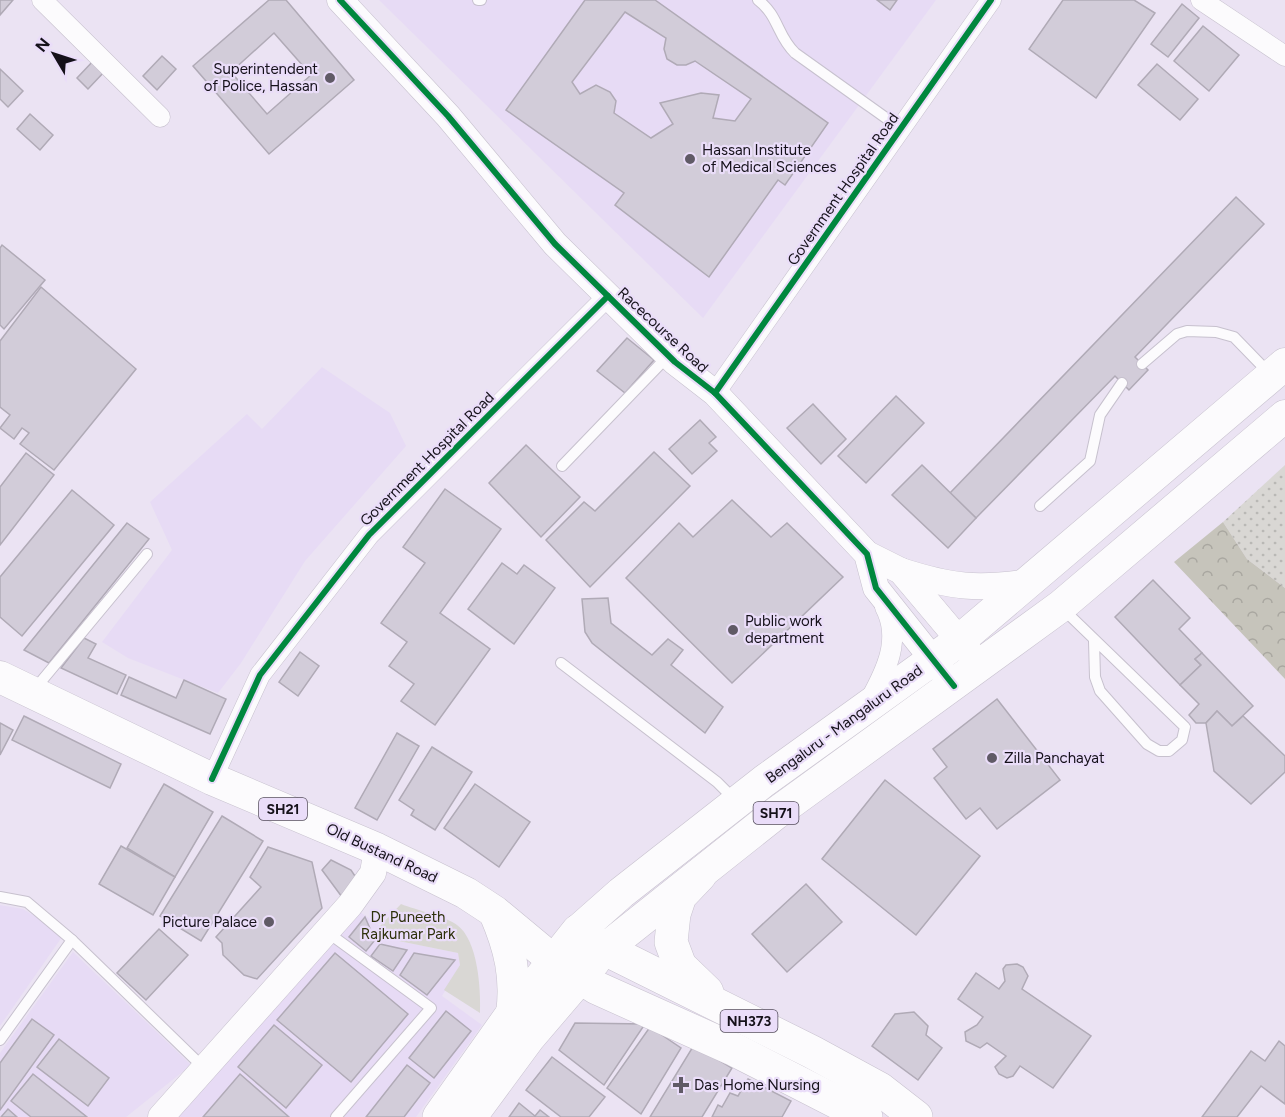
<svg xmlns="http://www.w3.org/2000/svg" width="1285" height="1117" font-family="Figtree,sans-serif">
<defs>
<pattern id="grass-dots" width="8" height="8" patternUnits="userSpaceOnUse" patternTransform="scale(1.5)"><rect width="8" height="8" fill="#d9d7d4"/><path d="M2 2h.1M6 6h.1" fill="none" stroke="#b9b8b5" stroke-width="1.8" stroke-linecap="round"/></pattern>
<pattern id="forest-crowns" width="20" height="18" patternUnits="userSpaceOnUse" patternTransform="scale(1.5)"><rect width="20" height="18" fill="#c6c4bb"/><path d="M2 6a3 3 0 1 1 6 0M12 15a3 3 0 1 1 6 0" fill="none" stroke="#a9a7a0"/></pattern>
</defs>
<rect width="100%" height="100%" fill="#ebe3f3"/>
<!-- built -->
<g fill="#e7dbf5">
<path d="M379 0H936L703 318Z"/>
<path d="M322 367 390 413 406 446 305 561 241 663 218 693 128 658 102 642 172 550 150 502 247 414 262 429Z"/>
<path d="M0 905 23 909 64 934 0 1026Z"/>
<path d="M350 905 380 926 384 938 458 953 460 965 442 996 482 1025 416 1117H173Z"/>
<path d="M73 952 191 1065 126 1117H0V1053Z"/>
</g>
<!-- grass -->
<path fill="url(#grass-dots)" d="M1285 465V588L1247 559 1223 522Z"/>
<!-- forest -->
<path fill="url(#forest-crowns)" d="M1223 522 1247 559 1285 588V679L1174 562Z"/>
<!-- park -->
<path fill="#d9d7d4" d="M401 904C416 910 445 916 457 925 478 940 481 989 480 1013L444 990 460 965 458 953 384 938 380 926Z"/>
<!-- building -->
<g fill="#d2ccd9" stroke="#b0aab6" stroke-width="1.5" fill-rule="evenodd">
<path d="M0 0H13L0 15Z"/>
<path d="M269 0H286L354 80 269 154 193 66ZM274 33 311 75 267 114 231 72Z"/>
<path d="M585 0H655L828 123 785 185 778 180 709 277 615 205 624 193 506 110ZM625 12 666 38 664 49 667 59 677 65H686L695 61 751 99 735 121 713 118 719 95 701 93 660 103 673 124 651 138 614 113 616 101 610 92 596 85 580 94 572 82Z"/>
<path d="M877 0H897L890 10Z"/>
<path d="M1063 0H1134L1155 13 1096 98 1029 49Z"/>
<path d="M1182 4 1199 18 1168 57 1151 44Z"/>
<path d="M1203 26 1239 55 1209 91 1174 61Z"/>
<path d="M162 56 176 69 157 90 143 76Z"/>
<path d="M94 60 105 71 88 89 77 78Z"/>
<path d="M1157 64 1198 99 1180 120 1138 85Z"/>
<path d="M0 69 23 91 8 107 0 99Z"/>
<path d="M30 114 53 135 40 150 17 129Z"/>
<path d="M1236 197 1264 224 1135 357 1148 370 1129 390 1115 376 976 518 950 493Z"/>
<path d="M2 245 45 280 4 329 0 325V248Z"/>
<path d="M41 287 136 369 54 470 20 444 29 433 22 428 14 439 0 428 10 415 0 407V341Z"/>
<path d="M627 338 654 360 625 393 597 371Z"/>
<path d="M896 396 924 423 866 483 838 456Z"/>
<path d="M813 404 846 439 821 464 787 428Z"/>
<path d="M700 420 716 437 709 443 717 451 692 474 669 449Z"/>
<path d="M526 445 580 497 541 537 489 483Z"/>
<path d="M654 452 690 486 590 587 546 540 584 502 595 511Z"/>
<path d="M26 453 54 475 0 545V487Z"/>
<path d="M922 465 976 518 948 548 892 495Z"/>
<path d="M445 489 501 529 440 613 490 649 435 725 401 701 414 684 389 666 407 642 381 623 425 563 403 547Z"/>
<path d="M72 490 114 525 22 636 0 617V577Z"/>
<path d="M732 500 771 537 787 523 843 577 732 683 626 578 679 523 693 537Z"/>
<path d="M127 523 149 539 49 663 24 650Z"/>
<path d="M502 563 517 574 524 565 555 588 514 644 468 609Z"/>
<path d="M1153 580 1190 618 1179 629 1202 653 1195 659 1201 665 1180 685 1115 617Z"/>
<path d="M608 598 611 623 652 655 668 639 683 650 671 665 723 707 705 733 592 643 585 632 582 599Z"/>
<path d="M84 638 96 644 88 658 126 675 117 694 61 668Z"/>
<path d="M300 652 319 666 298 696 279 682Z"/>
<path d="M1202 653 1253 706 1232 726 1217 711 1206 723H1196L1189 715 1199 704 1180 685 1201 665 1195 659Z"/>
<path d="M129 677 176 698 184 680 226 699 210 734 121 695Z"/>
<path d="M997 699 1060 780 997 829 980 808 966 819 934 778 947 767 933 749Z"/>
<path d="M1217 711 1232 726 1243 716 1285 756V772L1251 804 1214 771 1206 723Z"/>
<path d="M24 716 121 764 110 788 12 740Z"/>
<path d="M0 723 13 730 0 755Z"/>
<path d="M397 733 419 746 377 820 355 808Z"/>
<path d="M432 747 472 772 435 830 411 815 414 810 399 800Z"/>
<path d="M885 780 980 856 916 935 822 859Z"/>
<path d="M164 784 213 812 175 877 127 848Z"/>
<path d="M475 784 530 822 499 867 444 828Z"/>
<path d="M222 816 263 841 201 941 160 916Z"/>
<path d="M121 846 175 877 153 915 99 884Z"/>
<path d="M268 847 312 862 322 908 257 979 244 975 223 955 222 943 216 937 261 887 250 877Z"/>
<path d="M331 860 351 870 357 879 342 897 322 870Z"/>
<path d="M806 884 842 922 787 972 752 934Z"/>
<path d="M365 917 375 940 366 951 349 937Z"/>
<path d="M159 929 188 955 146 1000 117 973Z"/>
<path d="M380 944 407 950 393 971 371 956Z"/>
<path d="M335 953 408 1014 351 1082 277 1020Z"/>
<path d="M414 953 455 960 427 995 400 975Z"/>
<path d="M1017 964 1023 967 1028 976 1022 989 1091 1036 1053 1088 1020 1066 1013 1076 1007 1078 999 1074 995 1067 1006 1056 987 1043 980 1048 966 1041 965 1032 977 1025 983 1017 958 999 976 973 999 989 1005 981 1003 969 1006 965Z"/>
<path d="M446 1011 471 1031 434 1078 409 1058Z"/>
<path d="M914 1012 928 1026 926 1035 942 1048 918 1080 872 1046 895 1014Z"/>
<path d="M32 1019 54 1035 0 1110V1063Z"/>
<path d="M575 1023 645 1024 604 1085 559 1050Z"/>
<path d="M274 1025 322 1065 286 1108 238 1067Z"/>
<path d="M650 1027 681 1048 641 1114 607 1088Z"/>
<path d="M59 1039 109 1078 88 1106 37 1067Z"/>
<path d="M1279 1041 1285 1046V1104L1261 1086 1237 1117H1202L1251 1051 1265 1061Z"/>
<path d="M694 1045 732 1068 702 1117H650Z"/>
<path d="M552 1057 605 1097 589 1117H561L526 1090Z"/>
<path d="M407 1065 430 1083 404 1117H366Z"/>
<path d="M33 1074 87 1117H31L11 1101Z"/>
<path d="M240 1074 289 1117H203Z"/>
<path d="M748 1079 791 1101 782 1117H712L718 1105 722 1107 730 1093 738 1096Z"/>
<path d="M519 1103 535 1116 540 1110 549 1117H509Z"/>
<path d="M8 1109 17 1117H1Z"/>
</g>
<g fill="none" stroke-linecap="round" stroke-linejoin="round">
<!-- service casing -->
<g stroke="#c7c1ce" stroke-width="12">
<g id="service">
<path d="M478 0H481"/>
<path d="M758 0C779 16 777 36 795 53L900 128"/>
<path d="M1142 364 1177 334 1187 331 1216 332 1234 337 1270 374"/>
<path d="M562 466 668 356"/>
<path d="M1040 506 1090 461 1100 415 1122 383"/>
<path d="M1063 609 1185 727 1182 740 1169 751H1159L1147 744 1100 691 1095 677 1094 641"/>
<path d="M561 663 717 782 735 800"/>
<path d="M34 690 147 554"/>
<path d="M0 897 27 902 72 940 0 1040"/>
<path d="M327 932 431 1008 336 1117"/>
<path d="M72 940 205 1069"/>
</g>
</g>
<!-- minor casing -->
<g stroke="#c7c1ce" stroke-width="21">
<g id="minor">
<path d="M42 0 160 117"/>
<path d="M1201 0 1285 56"/>
<path d="M715 393 991 0"/>
<path d="M870 700C886 671 902 639 885 607"/>
<path d="M212 779 260 675 369 535 608 296"/>
</g>
</g>
<!-- tertiary casing -->
<g stroke="#c7c1ce" stroke-width="27">
<g id="tertiary">
<path d="M340 0 448 116 555 244 675 362 715 393 867 554 876 588 954 686"/>
<path d="M867 554 901 571 971 654"/>
<path d="M901 571C951 587 977 590 1030 582"/>
<path d="M161 1117 350 905 373 873 377 849"/>
</g>
</g>
<!-- primary casing -->
<g stroke="#c7c1ce" stroke-width="33">
<g id="primary">
<path d="M0 677 212 779 377 849 466 893 495 912 554 961"/>
<path d="M495 913C510 948 517 977 512 1014"/>
<path d="M578 931 621 893 764 781 960 640 1285 364"/>
<path d="M605 949 775 814 1061 606 1285 416"/>
</g>
</g>
<!-- trunk casing -->
<g stroke="#c7c1ce" stroke-width="34">
<g id="trunk">
<path d="M700 875 680 896 674 914 671 942 680 966 707 992"/>
<path d="M554 961 597 988 735 1050 866 1117"/>
<path d="M439 1117 512 1014 578 931 605 949 812 1052 880 1089 916 1117"/>
<path d="M470 1117 529 1037 594 961"/>
</g>
</g>
<!-- service -->
<use href="#service" stroke="#fcfbfd" stroke-width="10"/>
<!-- minor -->
<use href="#minor" stroke="#fcfbfd" stroke-width="20"/>
<!-- tertiary -->
<use href="#tertiary" stroke="#fcfbfd" stroke-width="26"/>
<!-- primary -->
<use href="#primary" stroke="#fcfbfd" stroke-width="32"/>
<!-- trunk -->
<use href="#trunk" stroke="#fcfbfd" stroke-width="33"/>
<!-- cycleway casing -->
<g stroke="#eaddf9" stroke-width="10">
<g id="cycleway">
<path d="M340 0 448 116 555 244 675 362 715 393 867 554 876 588 954 686"/>
<path d="M715 393 991 0"/>
<path d="M212 779 260 675 369 535 608 296"/>
</g>
</g>
<!-- cycleway -->
<use href="#cycleway" stroke="#00873e" stroke-width="6"/>
</g>
<!-- markers -->
<g fill="#605a66" stroke="#eaddf9" stroke-width="2">
<circle cx="330" cy="78" r="6"/>
<circle cx="690" cy="159" r="6"/>
<circle cx="733" cy="630" r="6"/>
<circle cx="992" cy="758" r="6"/>
<circle cx="269" cy="922" r="6"/>
<path d="M678 1076h6v6h6v6h-6v6h-6v-6h-6v-6h6z"/>
</g>
<g text-anchor="middle" dominant-baseline="central" stroke-width="4.5" stroke-linejoin="round" paint-order="stroke">
<!-- shield labels -->
<g fill="#eaddf9" stroke="#554e5d" stroke-width="1.5">
<rect x="259" y="798" width="48" height="22" rx="4.5"/>
<rect x="753.5" y="802" width="45" height="22" rx="4.5"/>
<rect x="720.5" y="1010" width="57" height="22" rx="4.5"/>
</g>
<g font-size="14" font-weight="bold" fill="#15111a">
<text x="283" y="809">SH21</text>
<text x="776" y="813">SH71</text>
<text x="749" y="1021">NH373</text>
</g>
<!-- poi labels -->
<g font-size="15" fill="#15111a" stroke="#eaddf9" text-anchor="start">
<text x="318" y="69" text-anchor="end">Superintendent<tspan x="318" dy="17">of Police, Hassan</tspan></text>
<text x="702" y="150">Hassan Institute<tspan x="702" dy="17">of Medical Sciences</tspan></text>
<text x="745" y="621">Public work<tspan x="745" dy="17">department</tspan></text>
<text x="1004" y="758">Zilla Panchayat</text>
<text x="257" y="922" text-anchor="end">Picture Palace</text>
<text x="694" y="1085">Das Home Nursing</text>
</g>
<!-- street labels -->
<g font-size="15" fill="#15111a" stroke="#eaddf9">
<text transform="translate(843 189) rotate(-55)">Government Hospital Road</text>
<text transform="translate(663 330) rotate(43)">Racecourse Road</text>
<text transform="translate(427 459) rotate(-45)">Government Hospital Road</text>
<text transform="translate(844 724) rotate(-36)">Bengaluru - Mangaluru Road</text>
<text transform="translate(382 853) rotate(25)">Old Bustand Road</text>
</g>
<!-- park labels -->
<g font-size="15" fill="#2d300a" stroke="#eaddf9">
<text x="408" y="917">Dr Puneeth<tspan x="408" dy="17">Rajkumar Park</tspan></text>
</g>
</g>
<!-- north arrow -->
<g transform="translate(54 54) rotate(309)" stroke="#eaddf9" stroke-width="4.5" paint-order="stroke">
<path d="M0-4.5L10 22L0 15L-10 22Z" fill="#15111a"/>
<text y="-9" font-size="16" font-weight="bold" text-anchor="middle" fill="#15111a">N</text>
</g>
</svg>
